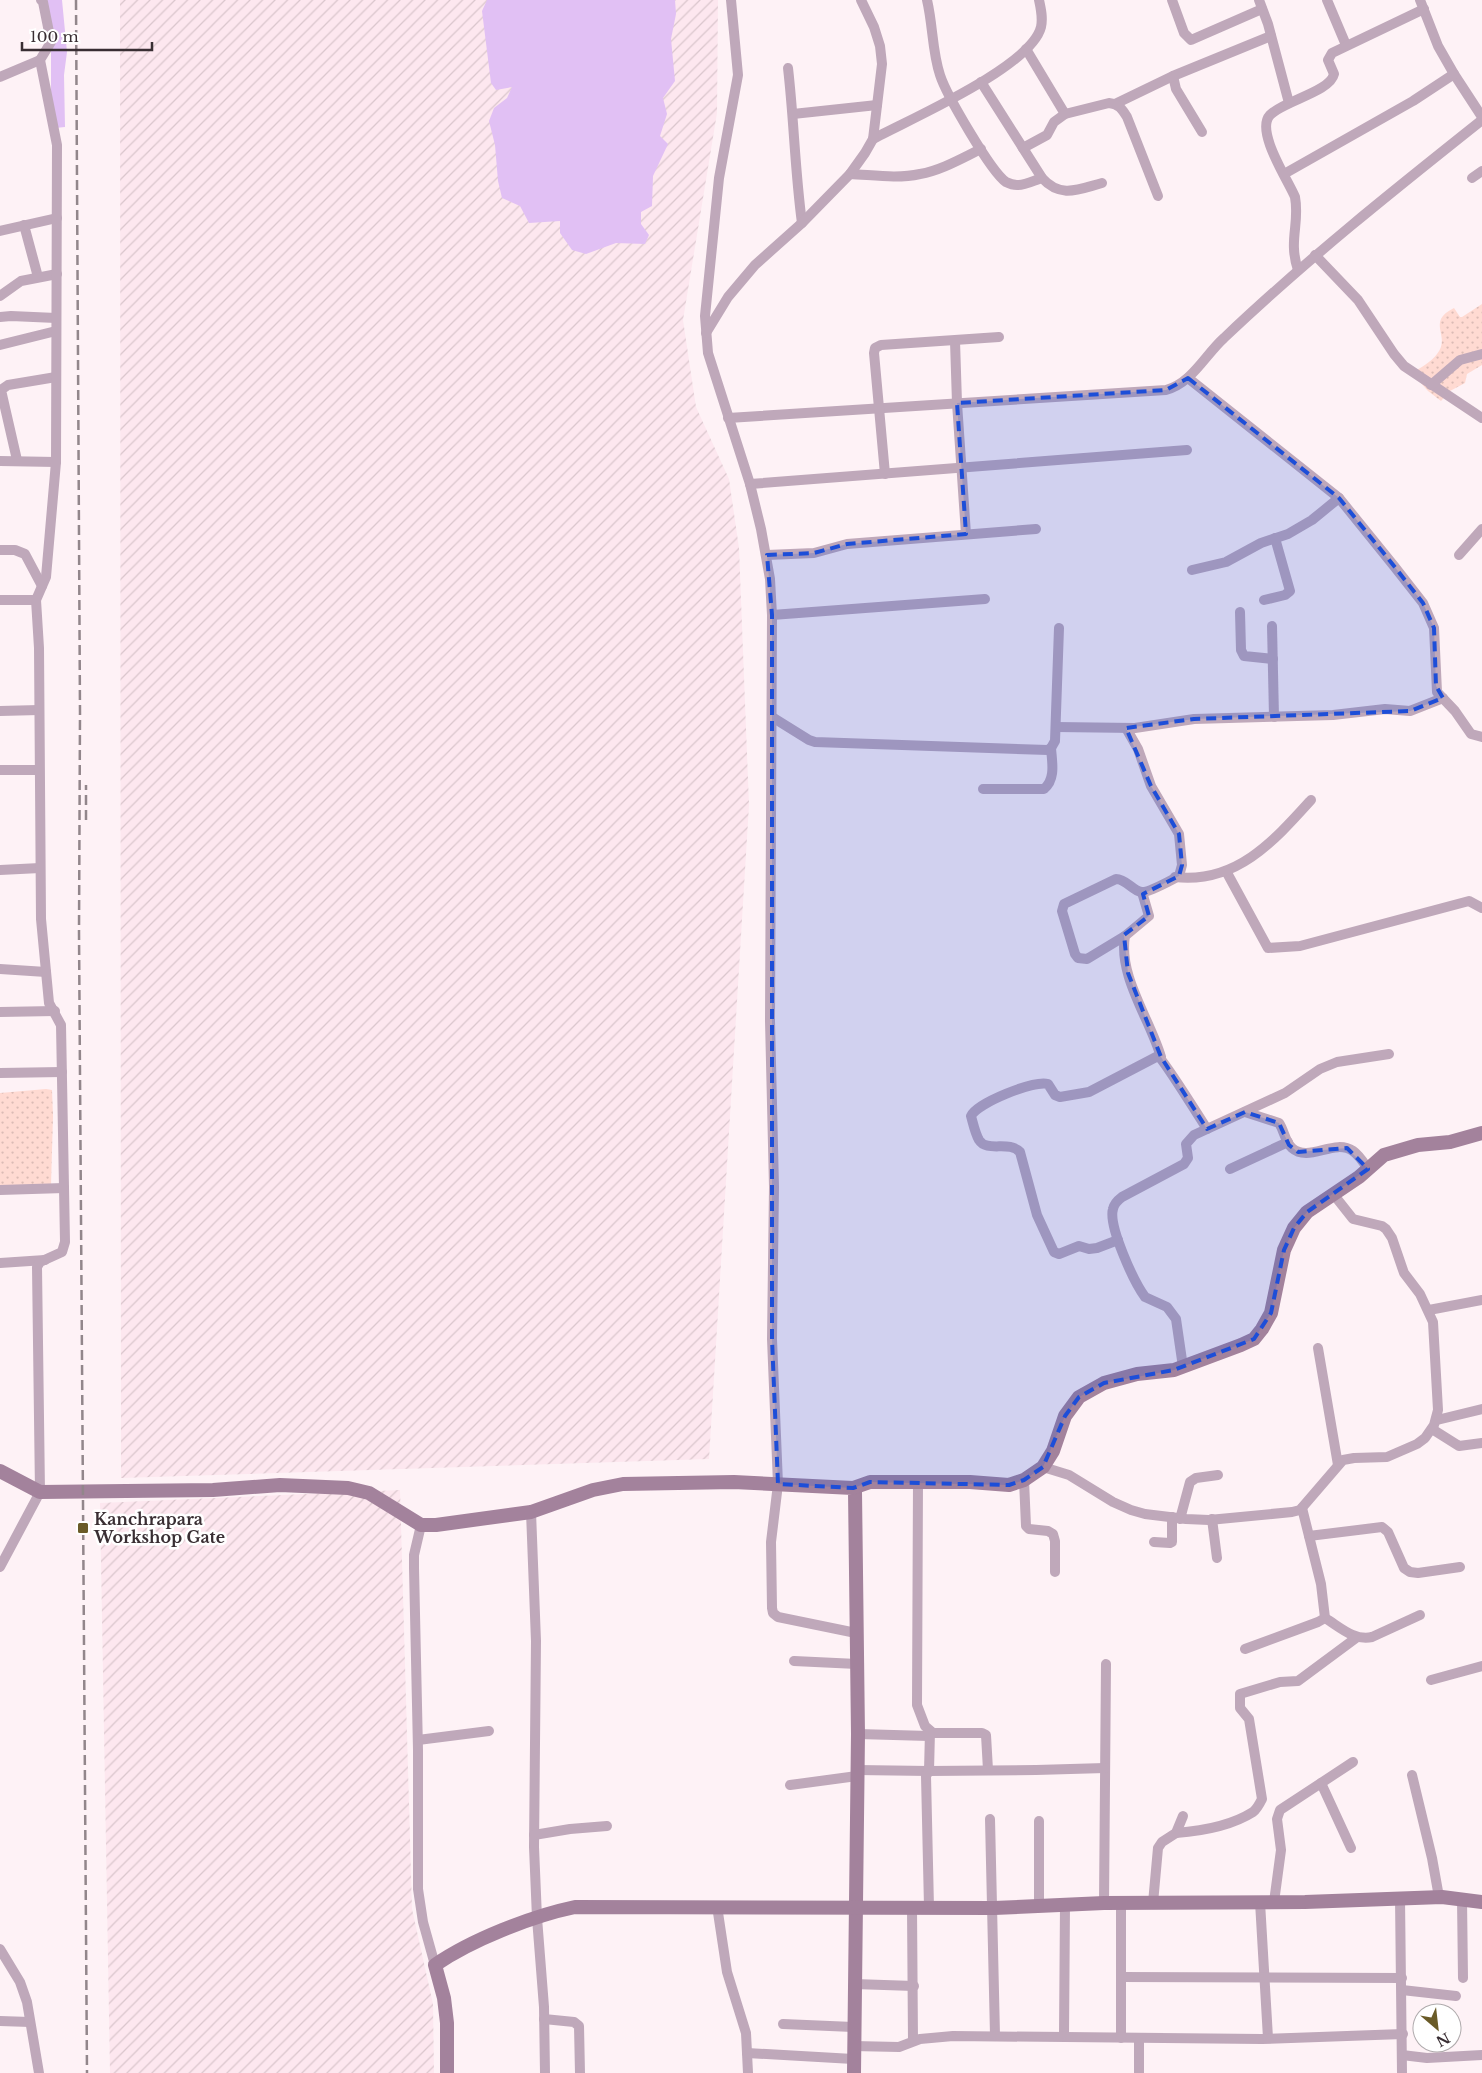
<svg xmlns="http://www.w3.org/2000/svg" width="1482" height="2073" font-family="'Libre Baskerville',serif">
<defs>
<pattern id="industrial-furrows" width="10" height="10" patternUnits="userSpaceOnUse" patternTransform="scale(1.25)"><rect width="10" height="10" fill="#fde7ef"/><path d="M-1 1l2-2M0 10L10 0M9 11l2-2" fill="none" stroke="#dac6cd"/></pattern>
<pattern id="grass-dots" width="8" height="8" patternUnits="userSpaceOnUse" patternTransform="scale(1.25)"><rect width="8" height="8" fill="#ffdad2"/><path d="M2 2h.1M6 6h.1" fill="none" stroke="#dbbbb5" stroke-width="1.8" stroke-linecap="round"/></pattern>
</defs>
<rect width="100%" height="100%" fill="#fef2f6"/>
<!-- industrial -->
<g fill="url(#industrial-furrows)">
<path d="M120 0H718L717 113 683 320 696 407 729 479 739 548 749 805 709 1459 121 1478Z"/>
<path d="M400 1490 412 1909 433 2004 434 2073H110L100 1503Z"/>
</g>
<!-- grass -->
<g fill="url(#grass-dots)">
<path d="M1482 304V365L1467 374 1465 383 1450 391 1441 401 1428 391 1412 373C1420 368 1431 362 1437 354 1452 336 1425 322 1454 308L1460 317H1462Z"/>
<path d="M46 1089 52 1090 53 1116 51 1185 0 1189V1093Z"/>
</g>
<!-- water -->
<g fill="#e1c0f4">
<path d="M42 0H62L67 52 64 75 65 127 55 128 51 94V42Z"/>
<path d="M487 0H675L676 14 671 39 675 81 663 98 667 114 660 136 668 144 653 176 652 206 641 212V224L649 235 645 244 616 243 586 254 572 250 560 233V221L529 223 520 206 502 198 498 181 495 145 489 121 494 108 507 98 512 87 496 90 491 83 482 11Z"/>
</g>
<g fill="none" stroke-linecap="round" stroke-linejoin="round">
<!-- street -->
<g stroke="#bfa8ba" stroke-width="10">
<path d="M731 0 738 75 719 178 705 316 708 353 750 484 761 529 770 579 772 615 770 1021 774 1187 772 1339 778 1484 771 1542 772 1608 773 1613 778 1617 856 1633"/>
<path d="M927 0C933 25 932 51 940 75 946 94 991 172 1006 182 1008 183 1014 185 1017 185 1024 186 1035 180 1042 178"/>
<path d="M1172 0 1184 33 1191 40 1262 9"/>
<path d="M1259 0 1268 24 1289 103"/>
<path d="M1327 0 1346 45"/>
<path d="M1420 0 1438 46 1454 74 1482 117"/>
<path d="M1026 49 1065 114"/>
<path d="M788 68C794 120 795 172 802 223"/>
<path d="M1173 76 1176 89 1202 132"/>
<path d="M0 77 40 60"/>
<path d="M981 82 1042 178C1061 199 1079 189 1102 183"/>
<path d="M1115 104 1173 76 1271 36"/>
<path d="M793 114 877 105"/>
<path d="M873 139C910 119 1031 67 1041 27 1043 18 1041 9 1039 0"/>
<path d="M1023 148 1047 135 1054 122 1065 114 1109 103C1119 104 1122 109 1127 117L1158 196"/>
<path d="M850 174C873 175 897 179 920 174 942 170 962 158 981 149"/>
<path d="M1284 174 1413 101 1454 74"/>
<path d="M1472 178 1482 171"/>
<path d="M24 225 38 277"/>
<path d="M0 231 57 218"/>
<path d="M1315 255 1358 300 1394 354 1404 366 1482 418"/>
<path d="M1298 270C1288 240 1300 224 1295 197 1288 180 1255 131 1270 115 1283 101 1330 92 1334 74L1328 60 1332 53 1424 9"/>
<path d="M0 296 21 281 57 274"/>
<path d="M0 317 11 316 56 318"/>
<path d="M706 333 728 297 755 265 802 223 850 174 865 153 873 139 882 64 880 46 874 27 861 0"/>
<path d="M955 341 957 403 966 534"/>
<path d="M0 345 56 331"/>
<path d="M1188 378 1339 498 1394 566 1423 603 1434 628 1437 692 1455 711 1471 734 1482 737"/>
<path d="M1431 385 1460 360 1482 354"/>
<path d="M728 418 1166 390C1192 383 1205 355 1224 338 1306 260 1394 190 1482 120"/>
<path d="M17 460 1 390 8 385 56 377"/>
<path d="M0 461 56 462"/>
<path d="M885 474 874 353 875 348 881 345 999 337"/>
<path d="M750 484 1187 450"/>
<path d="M0 550H15L25 554 42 586"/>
<path d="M767 555 814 553 847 544 1036 529"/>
<path d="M1459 555 1482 529"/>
<path d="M1192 570 1226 562 1261 543 1288 534 1312 520 1339 498"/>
<path d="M0 600H36"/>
<path d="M1264 600 1285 595 1290 591 1275 538"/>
<path d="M1240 612 1241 650 1244 656 1273 659"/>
<path d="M772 615 985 599"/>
<path d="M1272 626 1274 717"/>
<path d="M0 711 39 710"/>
<path d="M772 717 809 740 815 742 1048 750 1051 748 1055 741 1059 628"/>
<path d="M1056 727 1135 728 1194 719 1333 715 1385 709 1410 711 1443 698"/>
<path d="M0 770H39"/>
<path d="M983 789H1044C1056 779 1052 762 1051 748"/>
<path d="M0 870 40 868"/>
<path d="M1226 871 1268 948 1300 946 1469 901 1482 908"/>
<path d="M1175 877C1236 884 1274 841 1311 800"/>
<path d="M1142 892 1149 916 1125 936C1118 976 1150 1019 1161 1057"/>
<path d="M1125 936 1087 959 1078 958 1075 954 1062 911 1064 904 1116 879C1126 879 1132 890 1141 892 1149 893 1171 880 1179 876L1182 865 1179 834 1151 786 1138 749 1126 728"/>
<path d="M0 969 46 972"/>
<path d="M0 1012 55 1011"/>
<path d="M0 1073 62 1072"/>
<path d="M1245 1112 1279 1123C1284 1130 1285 1142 1292 1148 1309 1163 1334 1138 1353 1151 1359 1155 1364 1163 1368 1169"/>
<path d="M1230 1169 1288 1142"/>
<path d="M0 1190 64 1188"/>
<path d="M1118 1240 1097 1248 1089 1249 1079 1246 1059 1254 1054 1252 1037 1215 1020 1152C1009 1140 987 1153 979 1140 975 1133 973 1123 971 1116 977 1103 1034 1080 1048 1084L1055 1095 1060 1097 1089 1092 1158 1056C1163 1059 1200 1118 1207 1129"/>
<path d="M0 1263 45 1260"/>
<path d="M1429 1310 1482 1300"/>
<path d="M1318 1348 1338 1465"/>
<path d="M1183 1367 1176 1319 1167 1307 1145 1297C1134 1282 1108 1226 1113 1209 1114 1204 1118 1200 1122 1197L1184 1164 1188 1158 1186 1144 1194 1135 1285 1093 1320 1069 1337 1062 1389 1054"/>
<path d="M1437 1420 1482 1409"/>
<path d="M1432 1429 1459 1446 1482 1443"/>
<path d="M1043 1467 1069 1475 1113 1502 1131 1510 1145 1514 1186 1519 1209 1520 1292 1512 1300 1510 1343 1460 1354 1458 1387 1457 1417 1444 1425 1438 1434 1425 1438 1410 1433 1322 1420 1294 1404 1273 1392 1238 1386 1229 1382 1226 1353 1219 1334 1195"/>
<path d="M1024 1480 1026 1526 1029 1529 1048 1531 1053 1534 1055 1541V1572"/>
<path d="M918 1481 917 1705 925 1726 933 1733H982L986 1735 988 1770"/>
<path d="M531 1512 536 1641 534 1847 537 1918 544 2007 545 2073"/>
<path d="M1180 1519 1190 1482 1196 1478 1218 1475"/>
<path d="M1212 1519 1217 1558"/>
<path d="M421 1525 414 1555V1568L418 1750V1889L423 1922 435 1965"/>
<path d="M1309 1536 1382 1527 1388 1532 1404 1568 1410 1572 1418 1573 1460 1567"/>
<path d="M1154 1542 1170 1543 1172 1542V1517"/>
<path d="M0 1567 40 1492 37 1267 40 1262 62 1252 65 1242 61 1025 49 1003 41 919 39 648 36 600 46 577 56 462 57 145 40 60 51 42 43 2 41 0"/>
<path d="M1325 1618C1340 1627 1354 1641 1372 1637L1420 1615"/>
<path d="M1245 1649 1318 1622 1325 1618 1321 1584 1302 1508"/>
<path d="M794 1661 857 1664"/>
<path d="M1431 1680 1482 1666"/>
<path d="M858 1734 929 1736"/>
<path d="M418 1740 489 1731"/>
<path d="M857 1770 929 1771 930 1731"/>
<path d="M1412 1775 1432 1858 1439 1897"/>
<path d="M1321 1783 1351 1848"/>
<path d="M790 1785 857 1776"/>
<path d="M990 1819 995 2035"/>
<path d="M1176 1833C1202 1831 1231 1826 1253 1812 1257 1809 1260 1803 1262 1799L1249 1719 1240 1708V1694L1280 1682 1298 1681 1356 1638"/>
<path d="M534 1835 570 1829 607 1826"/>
<path d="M1400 1898 1402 2073"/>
<path d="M1462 1899 1463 1978"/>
<path d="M1260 1902 1268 2038"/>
<path d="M1274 1902 1281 1850 1277 1819 1280 1810 1353 1762"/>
<path d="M1104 1903 1106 1664"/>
<path d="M1153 1903 1158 1848 1162 1842 1176 1833 1183 1816"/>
<path d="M717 1906 727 1972 746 2033 748 2073"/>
<path d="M1039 1906V1821"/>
<path d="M929 1907 926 1776 929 1771 1036 1770 1105 1768"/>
<path d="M912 1908 913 2041"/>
<path d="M0 1949 20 1982 27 2002 39 2073"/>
<path d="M1121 1977 1402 1978"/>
<path d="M854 1984 914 1986"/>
<path d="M1402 1990 1456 1996"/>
<path d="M544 2019 574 2022 579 2026 580 2073"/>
<path d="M0 2021 30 2022"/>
<path d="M783 2024 853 2027"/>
<path d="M1064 2036 1065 1905"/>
<path d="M1121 2038V1903"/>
<path d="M1139 2038V2073"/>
<path d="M853 2046 899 2047 920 2039 953 2036 1262 2039 1403 2034"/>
<path d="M747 2053 853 2059"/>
<path d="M1402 2055 1427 2058 1482 2055"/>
</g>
<!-- secondary -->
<g stroke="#a3829c" stroke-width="14">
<path d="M0 1471 40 1492 213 1490 280 1485 348 1488 369 1493 421 1525H436L531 1512 593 1490 623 1484 734 1482 853 1488 855 1491 858 1734 854 2073"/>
<path d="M853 1488 870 1482H970L1009 1485 1024 1480 1043 1467 1053 1451 1065 1416 1079 1397 1104 1383 1137 1374 1174 1370 1241 1345 1254 1339 1262 1329 1271 1313 1284 1250 1294 1228 1307 1212 1359 1177 1384 1155 1418 1145 1450 1142 1482 1133"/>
<path d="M447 2073V2023L444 1998 435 1965C471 1940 532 1916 575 1907L994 1908 1104 1903 1305 1902 1442 1897 1482 1902"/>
</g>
<!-- rail -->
<g stroke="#92868b" stroke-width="2.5" stroke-dasharray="10 5" stroke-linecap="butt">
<path d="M76 0 80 713 79 932 87 2073"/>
<path d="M86 820V785"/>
</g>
</g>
<!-- marked area -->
<path fill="#1d4ed8" fill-opacity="0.2" stroke="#1d4ed8" stroke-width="4" stroke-dasharray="10 6" stroke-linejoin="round" d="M1188 378 1339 498 1394 566 1423 603 1434 628 1436 686 1443 698 1410 711 1194 719 1126 728 1151 786 1179 834 1182 865 1179 876 1143 894 1149 916 1124 935 1128 973 1161 1057 1207 1129 1245 1112 1279 1123 1289 1145 1298 1152 1347 1148 1368 1169 1307 1212 1294 1228 1284 1250 1271 1313 1254 1339 1174 1370 1104 1383 1079 1397 1065 1416 1043 1467 1024 1480 1009 1485 870 1482 853 1488 778 1484 772 1339V615L767 555 814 553 847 544 966 534 957 403 1166 390Z"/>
<!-- markers -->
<rect fill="#6a5b28" stroke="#fff" stroke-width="2" x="77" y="1522" width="12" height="12" rx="2.5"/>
<g text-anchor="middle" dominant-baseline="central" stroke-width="5" stroke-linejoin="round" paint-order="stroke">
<!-- poi labels -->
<g font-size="16" font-weight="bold" fill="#392e33" stroke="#fff" text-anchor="start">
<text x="94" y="1519">Kanchrapara<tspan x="94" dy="18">Workshop Gate</tspan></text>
</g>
</g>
<!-- north arrow -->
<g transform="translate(1437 2028) rotate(152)"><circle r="24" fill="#ffffff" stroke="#b0abad"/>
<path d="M0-4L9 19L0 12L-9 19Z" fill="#6a5b28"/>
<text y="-8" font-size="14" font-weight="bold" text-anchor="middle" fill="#392e33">N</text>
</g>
<!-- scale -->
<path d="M22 42v8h130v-8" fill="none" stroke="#392e33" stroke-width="2.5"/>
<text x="30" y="42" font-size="15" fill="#392e33" stroke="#ffffff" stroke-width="4" paint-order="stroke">100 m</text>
</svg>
